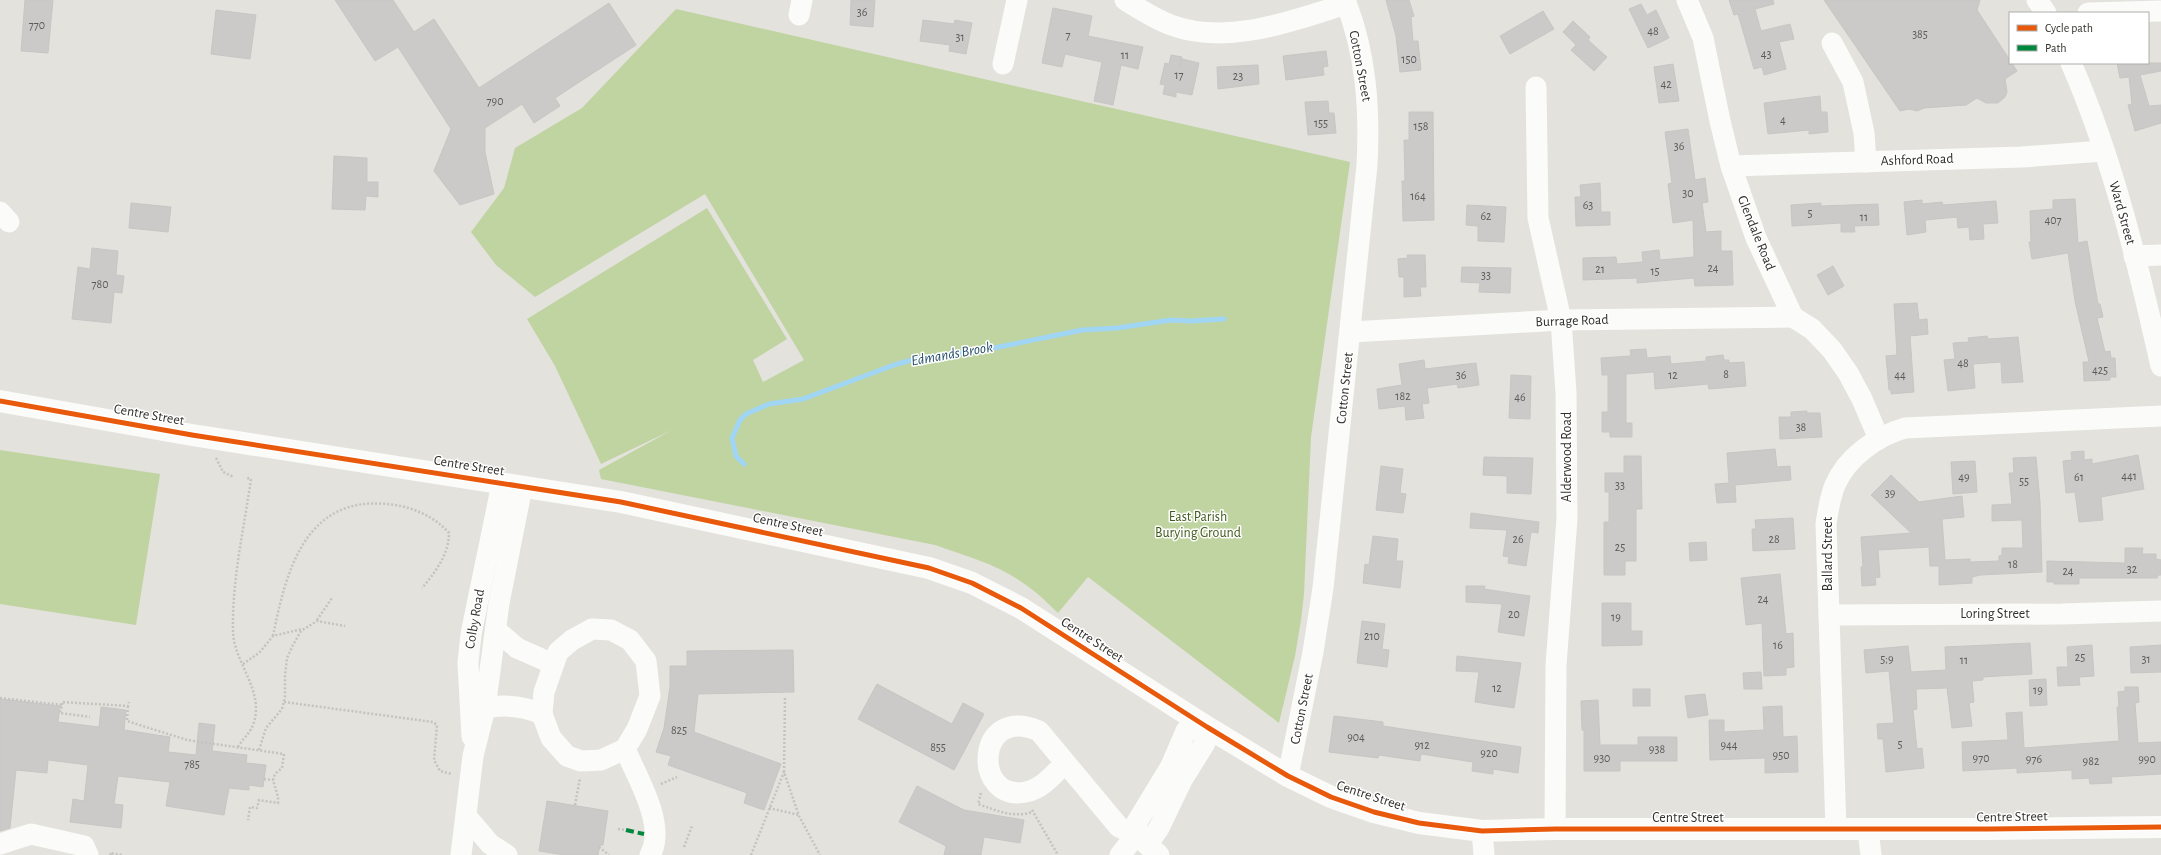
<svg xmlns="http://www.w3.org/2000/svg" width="2161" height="855" font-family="'Alegreya Sans',sans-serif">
<rect width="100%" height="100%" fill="#e3e2dc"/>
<!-- green -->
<g fill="#c0d4a2">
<path d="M676 9 1350 162 1311 437 1304 594 1301 620 1295 656 1279 723 1088 577 1058 613C1016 570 990 564 935 545L601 479 599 470 672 430 601 464 555 366 527 319 707 208 787 339 753 360 763 382 804 360 705 194 535 297 496 265 471 232 504 188 515 148 582 108Z"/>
<path d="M0 450 160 474 136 625 0 604Z"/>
</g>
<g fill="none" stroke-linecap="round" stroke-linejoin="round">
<!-- stream -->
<path stroke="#a0d5f4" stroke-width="5" d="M744 464 736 456 732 438 740 420 746 414 769 404 803 399 894 365 915 359 994 348 1082 330 1117 328 1171 320 1190 321 1224 319"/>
</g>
<!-- building -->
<g fill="#cbcac9" stroke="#c8c6c5">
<path d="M25 0H53L48 53 21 51Z"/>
<path d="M335 0H393L414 32 434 19 479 88 609 3 636 45 555 98 560 106 534 123 522 104 485 128V152L494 194 460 205 434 171 451 129 398 47 375 61Z"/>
<path d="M851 0H875L873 27 850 25Z"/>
<path d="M1386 0H1409L1414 16 1411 17 1413 41H1418L1421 70 1400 72 1396 36Z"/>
<path d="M1729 0H1773L1774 4 1755 9 1761 31 1790 24 1794 39 1779 42 1786 69 1764 75 1762 67 1754 69 1738 14 1734 15Z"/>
<path d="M1824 0H1980L1977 10 2017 71 2005 79 2007 92 2005 97 1998 103H1986L1977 98 1966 105 1924 108 1917 111 1909 109 1900 111Z"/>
<path d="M1641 4 1647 15 1656 10 1669 38 1648 48 1629 9Z"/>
<path d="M1053 8 1092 16 1088 36 1143 47 1138 69 1121 65 1113 105 1094 101 1102 62 1065 54 1062 67 1042 63Z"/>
<path d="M216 10 256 15 250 59 211 54Z"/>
<path d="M1543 11 1554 29 1510 54 1500 36Z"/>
<path d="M923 20 954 24 955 20 972 23 966 54 949 51 950 45 920 41Z"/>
<path d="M1573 21 1590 37 1588 40 1607 57 1594 71 1571 50 1576 45 1563 32Z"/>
<path d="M1326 51 1328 66 1323 67 1324 75 1286 80 1283 56Z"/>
<path d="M1171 55 1182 57 1180 67 1182 59 1199 63 1192 95 1176 92V97L1163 94 1165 85 1160 84 1165 63 1169 64Z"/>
<path d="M2117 63H2161V71L2140 75 2149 106 2161 105V123L2135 131 2128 105 2132 104 2129 77 2120 78Z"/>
<path d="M1673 64 1679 101 1659 103 1654 67Z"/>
<path d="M1258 65 1259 84 1218 89 1217 67Z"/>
<path d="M1820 96 1821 112H1827L1828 132 1809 134V130L1768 134 1764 103Z"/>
<path d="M1328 101 1329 113H1334L1336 133 1308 135 1305 102Z"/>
<path d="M1409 112H1433L1434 220 1403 221 1402 181H1405L1404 140H1409Z"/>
<path d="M1688 129 1695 180 1705 178 1708 202 1702 203 1706 232 1721 231V251H1732L1733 285 1695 286 1694 278 1637 283V278L1583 280V258L1616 257 1617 264 1643 262 1642 252 1659 250 1660 260 1694 257 1693 220 1673 223 1668 184 1672 183 1665 132Z"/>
<path d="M334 156 367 158V182H378V197L366 196 365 210 332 209Z"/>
<path d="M1600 183 1601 212H1610V225L1576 226 1575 197H1581L1580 185Z"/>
<path d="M2075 199 2078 243 2087 241 2098 304H2100L2103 317 2097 318 2105 352 2110 351 2111 358H2115L2116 377H2110V380L2084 381 2083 362H2089L2075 301 2068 253 2032 259 2029 242H2031L2030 211 2053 209V200Z"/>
<path d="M1922 200V204L1942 202 1943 205 1996 201 1998 223 1983 224 1984 239 1970 240 1969 227 1958 228 1957 217 1925 220 1926 232 1907 235 1904 202Z"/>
<path d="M131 203 171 207 168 232 129 228Z"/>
<path d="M1821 203V206L1878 204 1879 225 1854 226 1855 232H1841V223L1792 226 1791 205Z"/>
<path d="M1467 205 1506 207 1504 242 1478 241V226L1466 225Z"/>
<path d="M92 248 118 251 116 275 124 276 122 293 114 292 111 323 72 319 78 267 90 269Z"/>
<path d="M1407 255H1425L1426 287H1420L1421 296 1404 297V277H1399L1398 259 1408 258Z"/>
<path d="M1833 266 1844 286 1828 295 1817 275Z"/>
<path d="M1462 267 1511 268 1510 293 1479 292 1480 283 1461 282Z"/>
<path d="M1917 303 1919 320 1927 319 1928 334 1910 336 1914 392 1891 394V390H1889L1886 356 1897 355 1894 304Z"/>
<path d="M1987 336 1988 339 2018 337 2023 382 2002 383 2001 362 1973 364 1975 388 1948 391 1944 360 1955 359 1953 343 1969 342 1968 338Z"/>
<path d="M1646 349 1647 358 1670 356 1671 364 1706 361V357L1723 355 1724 360H1729V363L1744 362 1746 386 1709 389 1708 384 1655 389 1654 372 1626 374V423H1632V437H1610V432H1602V412H1608V375H1602L1601 358 1631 356 1630 350Z"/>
<path d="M1424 360 1425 369 1476 363 1479 385 1458 388 1457 384 1427 388 1429 403 1422 404 1424 418 1406 420 1405 406 1379 409 1377 389 1402 385 1399 364Z"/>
<path d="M1511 375 1531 376 1530 419 1509 418Z"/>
<path d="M1807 411V413H1820L1822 437 1780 439 1779 417H1791V412Z"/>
<path d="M1775 449 1777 467 1790 466 1791 480 1735 485 1736 502 1717 503 1715 484 1729 483 1727 453Z"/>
<path d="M2084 451V460L2092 459V464L2138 455 2144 489 2101 497 2103 520 2079 522 2075 492 2066 493 2063 461 2072 460 2071 452Z"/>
<path d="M1624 456H1641L1642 509H1636V561H1625V575H1604V522H1609V492H1605V473H1624Z"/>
<path d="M1484 457 1533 458 1531 494 1507 493V476L1483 475Z"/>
<path d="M2036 457 2040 502 2042 572 1980 575 1972 577V583L1939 585V566H1930L1929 547 1878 550 1880 577 1875 578 1876 585 1862 586 1861 567 1863 566 1861 537 1911 533 1871 495 1891 475 1919 502 1962 496 1964 517 1942 519 1945 560 1970 559V562L1999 561V556L2002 555V548H2023L2022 520 1992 521V505L2012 504 2009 473H2014L2013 458Z"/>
<path d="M1975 461 1977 492 1953 494 1951 462Z"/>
<path d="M1381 466 1403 469 1400 493 1406 494 1403 513 1376 510Z"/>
<path d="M1471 513 1539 522 1538 533 1531 532 1526 566 1508 563 1509 557 1503 556 1507 530 1470 528Z"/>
<path d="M1793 518 1795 549 1753 551 1752 529H1756L1755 520Z"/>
<path d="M1373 536 1398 539 1396 561H1403L1400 588 1363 583 1365 564 1369 565Z"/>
<path d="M1706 542 1707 560 1690 561 1689 543Z"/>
<path d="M2125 548H2143L2142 554H2156V559L2161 560V575H2158L2157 578H2079V584H2054V582H2047V561L2125 563Z"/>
<path d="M1780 574 1786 634 1793 633 1794 667 1786 668V675L1764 676 1762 623 1746 625 1741 578Z"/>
<path d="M1466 586H1485L1484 589 1530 596 1524 636 1498 632 1502 604 1466 602Z"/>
<path d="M1602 603H1631V631H1642V645L1602 646Z"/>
<path d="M1362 621 1385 624 1382 649 1389 650 1387 667 1357 663Z"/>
<path d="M2030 643 2032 674 1983 677V680L1972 681 1974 702 1969 703 1972 726 1952 728 1947 688 1916 689 1917 709 1913 710 1917 749 1922 748 1924 768 1886 772 1883 739H1878L1877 724 1894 723 1889 671 1866 673 1864 650 1908 646 1911 672 1946 670 1945 647Z"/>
<path d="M2092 645 2094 676 2079 677 2080 685 2058 686 2057 667H2068L2067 647Z"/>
<path d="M2161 645V672L2131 673 2130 647Z"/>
<path d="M793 650 794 692 698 694 694 732 781 764 764 810 744 803 747 793 668 765 671 756 656 752 664 728 670 687V666H687V651Z"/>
<path d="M1457 656 1521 663 1514 708 1475 702 1479 672 1456 671Z"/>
<path d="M1761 672 1762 689H1744L1743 673Z"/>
<path d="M2046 679 2047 705 2030 706 2029 680Z"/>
<path d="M877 684 952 724 963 703 984 714 954 770 858 719Z"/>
<path d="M2125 687H2138L2139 702 2135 703 2138 743 2161 742V774L2111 777 2112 783 2090 784 2089 778 2072 779V770L2017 773V768L1963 771 1962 742 2008 740 2006 713 2022 712 2024 748 2119 741 2117 707H2119L2118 692 2125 691Z"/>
<rect x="1633" y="689" width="17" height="17"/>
<path d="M1705 694 1708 715 1688 718 1685 696Z"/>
<path d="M0 699 60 706 58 722 99 727 101 707 126 710 124 730 170 737 168 752 196 755 199 723 215 725 212 751 247 755 246 763 266 765 263 787 249 785V790L229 788 224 815 166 806 170 782 118 776 114 804 123 805 121 828 70 822 73 799 84 801 88 765 48 760 47 773 16 770 10 828 0 831Z"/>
<path d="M1598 700 1600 745H1638V737H1677V761H1620V771H1584V730H1582L1581 701Z"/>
<path d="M1782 706 1783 737 1797 736 1798 772 1765 773V758L1710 760 1709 720H1724V732L1764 730 1763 707Z"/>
<path d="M1334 716 1383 722V726L1521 747 1518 773 1493 769V774L1472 771 1473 762 1421 754 1420 761 1379 755 1378 758 1329 752Z"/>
<path d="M917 786 964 810 1024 820 1020 843 984 837 981 855H944L946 846 899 822Z"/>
<path d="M547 801 608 811 603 845H600L598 855H564L539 851Z"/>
</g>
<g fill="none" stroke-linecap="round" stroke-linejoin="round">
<!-- path -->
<g stroke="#c4c3c1" stroke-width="2.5" stroke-dasharray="2 2" stroke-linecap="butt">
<path d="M216 458 223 472 234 477"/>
<path d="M317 620 332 598"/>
<path d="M273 636C286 571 305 496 387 504 410 506 433 515 449 533 449 554 435 573 422 588"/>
<path d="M243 664 259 653 273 636 302 629"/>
<path d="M0 698 62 705 60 713 90 717"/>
<path d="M785 698 784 772 799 816 820 855"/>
<path d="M284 702 433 722 437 725 434 760 440 771 452 774"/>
<path d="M62 705V702L128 706 129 702"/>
<path d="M128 706 127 721 187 740 284 754 282 768 275 774 273 780 278 797V803L259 800 257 808 250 807 248 820"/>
<path d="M238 747C243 738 251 733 254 722 264 689 233 662 233 630 232 579 244 529 251 479L247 478"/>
<path d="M259 750 266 728 282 709 285 697V675L287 658 293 645 301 631 317 621 345 626"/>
<path d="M264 779 273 780"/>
<path d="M661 784 677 777"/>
<path d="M981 793 978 804C998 811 1012 818 1033 812"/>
<path d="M575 805 580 778"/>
<path d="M769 808 799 815"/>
<path d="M1032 810 1058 855"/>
<path d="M618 829 626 830"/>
<path d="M599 847 609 855"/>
<path d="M684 847 692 826"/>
<path d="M111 855 110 853 122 855"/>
<path d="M751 855 784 772"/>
</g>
<!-- minor -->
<g stroke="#fbfbfa" stroke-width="21">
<path d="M1125 0C1139 9 1155 19 1171 25 1227 46 1292 21 1346 4"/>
<path d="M1687 0 1703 38 1720 121 1731 166 1756 238 1793 317 1812 329 1832 350 1848 373 1862 399 1879 439"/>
<path d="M2037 0 2046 13"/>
<path d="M2088 13 2161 11"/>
<path d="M799 15 802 0"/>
<path d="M1832 43 1853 82 1864 133 1866 162"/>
<path d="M2071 63C2113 159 2138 264 2161 366"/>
<path d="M1003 64 1017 0"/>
<path d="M1536 87 1538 218 1561 320 1566 393 1567 519 1556 665 1555 829"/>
<path d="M1731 166 2022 157 2103 151"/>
<path d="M0 212 9 222"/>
<path d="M2134 256 2161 255"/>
<path d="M1351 332 1561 320 1793 317"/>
<path d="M1829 615 2062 614 2161 611"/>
<path d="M592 629 611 630 630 640 646 661 650 696 637 729 625 749 601 760 581 761 567 756 551 738 542 714 544 692 558 652 572 640Z"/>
<path d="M496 630 517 648 553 664"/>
<path d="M485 708C505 704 523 706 542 714"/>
<path d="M472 737 468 663 471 634 502 484"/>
<path d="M625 749C637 777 667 826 650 855"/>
<path d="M1065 763C1054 774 1042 789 1026 792 972 803 975 703 1039 731L1119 827 1136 835 1152 838 1159 828 1182 780 1205 743 1207 727 1186 731 1171 766 1137 822 1136 835 1120 855"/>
<path d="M1288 776 1313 652 1323 588 1367 165C1370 108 1366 53 1345 0"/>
<path d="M467 817 490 844 507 855"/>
<path d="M1836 829 1826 524C1828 510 1830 497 1835 485 1847 457 1877 436 1905 428L2161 416"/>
<path d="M1868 829 1871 855"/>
<path d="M1482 831 1484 855"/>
<path d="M1136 835 1159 855"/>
<path d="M0 844 31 834 84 846 88 855"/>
<path d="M461 855 473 756 485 708 499 603 522 487"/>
</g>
<!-- major -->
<path stroke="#fbfbfa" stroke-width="22" d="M0 401 192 435 621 502 929 568 972 583 1021 608 1207 727 1288 776 1331 797 1374 812 1419 823 1482 831 1555 829H1989L2161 827"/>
<!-- quiet -->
<path stroke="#00873e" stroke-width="4" stroke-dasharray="8 4" stroke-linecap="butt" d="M626 830 644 834"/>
<!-- cycleway casing -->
<g stroke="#fff" stroke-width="8">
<path id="cycleway" d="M0 401 192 435 621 502 929 568 972 583 1021 608 1207 727 1288 776 1331 797 1374 812 1419 823 1482 831 1555 829H1989L2161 827"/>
</g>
<!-- cycleway -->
<use href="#cycleway" stroke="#e8590c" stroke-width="5"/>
</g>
<g text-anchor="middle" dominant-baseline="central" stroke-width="3" stroke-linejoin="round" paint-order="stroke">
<!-- number labels -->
<g font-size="12" fill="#5b5a56">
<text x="862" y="12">36</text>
<text x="37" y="25">770</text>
<text x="1653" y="31">48</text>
<text x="1920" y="34">385</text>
<text x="1068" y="35">7</text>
<text x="960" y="37">31</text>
<text x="1766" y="54">43</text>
<text x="1125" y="55">11</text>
<text x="1409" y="59">150</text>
<text x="1179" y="75">17</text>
<text x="1238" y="76">23</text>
<text x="1666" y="84">42</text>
<text x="495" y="101">790</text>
<text x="1783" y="120">4</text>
<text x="1321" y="123">155</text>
<text x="1421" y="126">158</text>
<text x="1679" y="146">36</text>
<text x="1688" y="193">30</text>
<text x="1418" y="196">164</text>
<text x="1588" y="205">63</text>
<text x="1810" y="213">5</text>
<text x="1486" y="216">62</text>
<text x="1864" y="217">11</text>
<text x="2053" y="220">407</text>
<text x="1713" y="268">24</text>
<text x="1600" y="269">21</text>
<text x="1655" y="271">15</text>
<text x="1486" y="275">33</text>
<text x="100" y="284">780</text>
<text x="1963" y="363">48</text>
<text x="2100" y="370">425</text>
<text x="1726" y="374">8</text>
<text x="1461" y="375">36</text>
<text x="1673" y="375">12</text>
<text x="1900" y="375">44</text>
<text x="1403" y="396">182</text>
<text x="1520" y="397">46</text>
<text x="1801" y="427">38</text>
<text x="2129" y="476">441</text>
<text x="1964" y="477">49</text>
<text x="2079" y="477">61</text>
<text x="2024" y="481">55</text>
<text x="1620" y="485">33</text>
<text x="1890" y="493">39</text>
<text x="1518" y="539">26</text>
<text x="1774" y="539">28</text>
<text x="1620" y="547">25</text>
<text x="2013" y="564">18</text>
<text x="2132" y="569">32</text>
<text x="2068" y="571">24</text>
<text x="1763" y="599">24</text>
<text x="1514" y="614">20</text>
<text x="1616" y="617">19</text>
<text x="1372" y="636">210</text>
<text x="1778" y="645">16</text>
<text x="2080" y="657">25</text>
<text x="1887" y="659">5;9</text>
<text x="2146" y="659">31</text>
<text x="1964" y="660">11</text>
<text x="1497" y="688">12</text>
<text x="2038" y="690">19</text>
<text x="679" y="730">825</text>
<text x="1356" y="737">904</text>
<text x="1900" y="744">5</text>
<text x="1422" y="745">912</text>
<text x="1729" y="745">944</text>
<text x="938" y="747">855</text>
<text x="1657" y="749">938</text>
<text x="1489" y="753">920</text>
<text x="1781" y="755">950</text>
<text x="1602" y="758">930</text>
<text x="1981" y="758">970</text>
<text x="2034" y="759">976</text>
<text x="2147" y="759">990</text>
<text x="2091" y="761">982</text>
<text x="192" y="764">785</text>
</g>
<!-- street labels -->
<g font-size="14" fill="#32312d" stroke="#fff">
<text transform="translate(1360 66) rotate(79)">Cotton Street</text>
<text transform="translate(1917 160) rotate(-2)">Ashford Road</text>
<text transform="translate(2122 213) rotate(74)">Ward Street</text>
<text transform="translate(1756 233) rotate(68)">Glendale Road</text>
<text transform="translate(1572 321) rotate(-2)">Burrage Road</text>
<text transform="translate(1345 388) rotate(-84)">Cotton Street</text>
<text transform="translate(149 415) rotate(10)">Centre Street</text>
<text transform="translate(1567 457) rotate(-90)">Alderwood Road</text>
<text transform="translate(469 466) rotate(9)">Centre Street</text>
<text transform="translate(788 525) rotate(12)">Centre Street</text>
<text transform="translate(1828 554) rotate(-90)">Ballard Street</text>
<text x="1995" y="614">Loring Street</text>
<text transform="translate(475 619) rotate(-80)">Colby Road</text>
<text transform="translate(1092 640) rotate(33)">Centre Street</text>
<text transform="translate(1302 709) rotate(-79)">Cotton Street</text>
<text transform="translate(1371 796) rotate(18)">Centre Street</text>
<text transform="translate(2012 817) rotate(-1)">Centre Street</text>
<text x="1688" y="818">Centre Street</text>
</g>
<!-- park labels -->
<g font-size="14" fill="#425b1d" stroke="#fff">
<text x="1198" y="517">East Parish<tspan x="1198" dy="16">Burying Ground</tspan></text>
</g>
<!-- water labels -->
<g font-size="15" font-style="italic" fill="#264f68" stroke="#fff">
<text transform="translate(952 354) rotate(-10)">Edmands Brook</text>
</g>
</g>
<!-- legend -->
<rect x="2009" y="12" width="140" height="52" fill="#ffffff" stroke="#adadab"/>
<rect x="2017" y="25" width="20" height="6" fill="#e8590c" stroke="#adadab"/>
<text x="2045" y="32" font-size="12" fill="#32312d">Cycle path</text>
<rect x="2017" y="45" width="20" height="6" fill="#00873e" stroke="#adadab"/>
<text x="2045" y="52" font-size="12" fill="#32312d">Path</text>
</svg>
